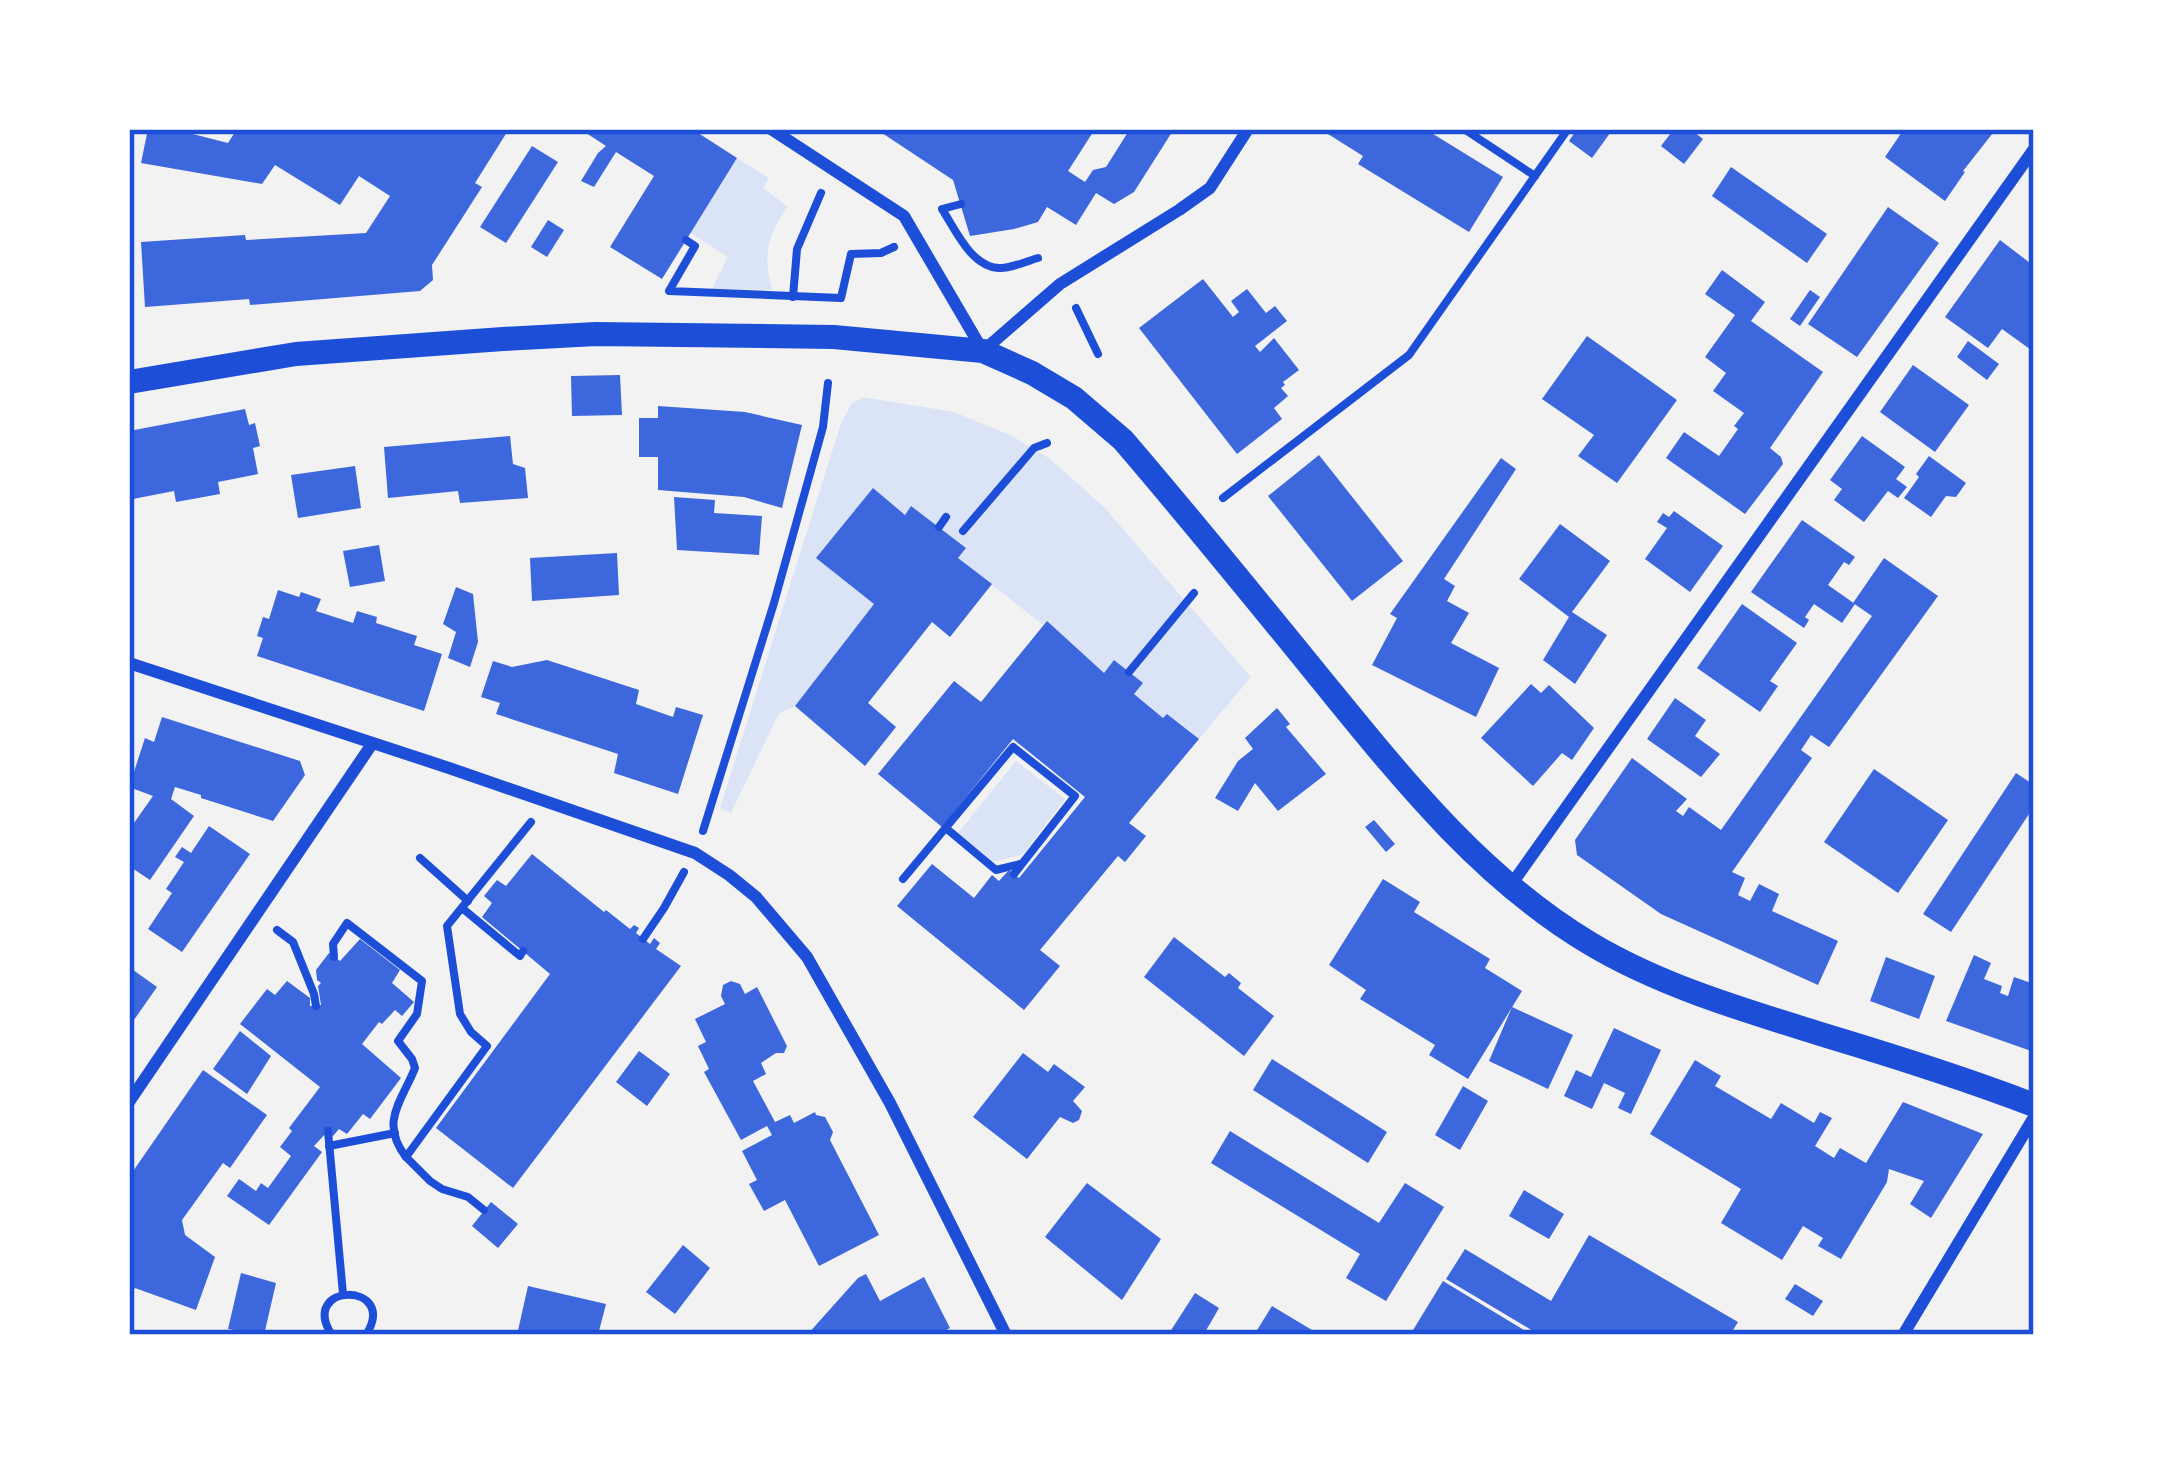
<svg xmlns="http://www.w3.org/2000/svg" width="2163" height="1464" font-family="Rubik,sans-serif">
<rect width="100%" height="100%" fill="#f2f2f2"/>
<!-- green -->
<g fill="#dbe4f7">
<path d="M737 158 769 178 763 188 788 207C767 233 763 258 772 290L712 289 728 257 690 233Z"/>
<path d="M863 397 954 412 1010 435 1049 458 1104 507 1251 677 1199 739 1168 714 1163 718 1134 694 1142 683 1115 661 1104 673 1047 622 1043 625 958 558 966 548 912 507 905 515 873 489 874 604 795 706 779 713 731 813 720 808 841 423 851 404Z"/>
<path d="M1016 761 1065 799 1022 855 994 862 958 833Z"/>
</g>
<!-- building -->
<g fill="#3d67dc">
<path d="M148 129H173L228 143 237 129H509L475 183 482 187 432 265 433 280 420 291 250 305 249 299 145 307 141 242 245 235 246 240 366 233 390 196 359 176 340 205 275 165 262 184 141 163Z"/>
<path d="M580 129H692L737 158 662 279 610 247 654 176 616 152 594 187 581 181 598 153 606 146Z"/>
<path d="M876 129H1002L1009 133 1011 129H1095L1068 171 1085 182 1093 170 1106 167 1130 129H1174L1134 192 1114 204 1096 193 1076 225 1047 207 1038 222 1014 229 970 236 953 180Z"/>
<path d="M1320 129H1425L1503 177 1469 232 1358 164 1363 156Z"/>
<path d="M1577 129H1613L1592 158 1569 141Z"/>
<path d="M1674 129H1690L1703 139 1684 164 1661 146Z"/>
<path d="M1904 129H1996L1963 171 1965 172 1945 201 1885 157Z"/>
<path d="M532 146 558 162 506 243 480 227Z"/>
<path d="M1731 167 1827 234 1807 263 1712 196Z"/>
<path d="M1888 207 1939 243 1857 357 1808 324Z"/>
<path d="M548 220 564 230 547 257 531 247Z"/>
<path d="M2000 240 2034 266V285L2029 291 2034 295V352L2002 329 1988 348 1945 317Z"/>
<path d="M1722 270 1765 302 1751 321 1823 372 1770 448 1781 457 1783 464 1745 514 1666 458 1684 432 1719 456 1738 429 1734 426 1744 413 1713 391 1726 373 1705 357 1735 315 1705 294Z"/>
<path d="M1203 279 1233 317 1239 312 1231 301 1247 289 1266 313 1275 306 1287 321 1255 346 1260 352 1274 338 1299 370 1283 382 1285 385 1281 388 1288 396 1274 408 1282 419 1237 454 1139 328Z"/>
<path d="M1810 290 1820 297 1800 326 1790 319Z"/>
<path d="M1587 336 1677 400 1617 483 1578 456 1594 435 1542 399Z"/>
<path d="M1968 341 1999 364 1987 380 1957 357Z"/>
<path d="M1913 365 1969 405 1935 452 1880 412Z"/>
<path d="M620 375 622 415 572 416 571 376Z"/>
<path d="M658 406 745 412 802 425 782 508 744 497 658 490V457H639V418H658Z"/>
<path d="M245 409 249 425 255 423 260 446 253 448 258 474 218 482 220 494 176 502 174 491 133 499 129 479V431Z"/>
<path d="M510 436 513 464 525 468 528 498 460 503 458 491 388 498 384 447Z"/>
<path d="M1862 436 1905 467 1896 479 1907 487 1898 498 1888 491 1864 522 1834 500 1842 489 1830 480Z"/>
<path d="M1319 455 1403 561 1352 601 1268 496Z"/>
<path d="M1929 456 1966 483 1956 497 1946 496 1931 517 1904 498 1919 477 1916 474Z"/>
<path d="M1501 458 1516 469 1444 579 1455 586 1447 601 1469 613 1451 643 1499 668 1476 717 1372 665 1397 618 1390 614Z"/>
<path d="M355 466 361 508 298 518 291 475Z"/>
<path d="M873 488 905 515 911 506 966 548 958 558 992 584 950 637 932 622 868 703 896 727 865 766 795 706 874 604 816 558Z"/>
<path d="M674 497 715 500 714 513 762 516 759 555 677 550Z"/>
<path d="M1674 511 1723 546 1690 592 1645 559 1667 528 1657 522 1663 513 1669 517Z"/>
<path d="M1802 520 1855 557 1849 565 1844 562 1828 585 1855 604 1842 623 1814 604 1805 617 1809 620 1804 628 1751 592Z"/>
<path d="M1560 524 1610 561 1572 612 1607 635 1575 684 1543 660 1569 617 1519 579Z"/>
<path d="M379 545 385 581 350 587 343 551Z"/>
<path d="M617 553 619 595 532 601 530 558Z"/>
<path d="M1884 558 1938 596 1829 747 1811 735 1801 750 1812 758 1732 872 1745 878 1738 895 1750 901 1759 884 1779 894 1772 911 1838 941 1818 985 1661 914 1577 855 1575 840 1632 758 1687 799 1676 811 1683 816 1689 807 1721 830 1872 616 1853 603Z"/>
<path d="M456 587 473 594 478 642 470 667 448 658 456 632 443 624Z"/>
<path d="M278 590 299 597 301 592 321 599 316 611 353 623 357 611 377 617 376 623 417 636 414 645 442 654 424 711 257 656 263 638 257 636 263 617 269 619Z"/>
<path d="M1742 604 1797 643 1770 681 1778 686 1760 712 1697 668Z"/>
<path d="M1047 621 1104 673 1114 660 1143 683 1134 694 1163 718 1167 714 1199 739 1129 823 1146 836 1125 862 1118 856 1040 950 1060 966 1024 1010 897 906 932 864 974 898 992 875 999 881 1009 870 1019 878 1085 797 1013 739 942 827 878 774 954 681 981 702Z"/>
<path d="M547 660 639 690 636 704 673 717 676 707 703 715 678 794 614 773 618 754 496 714 500 703 481 697 493 661 512 667Z"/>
<path d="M1531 684 1541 693 1549 685 1594 728 1572 760 1562 753 1533 786 1481 738Z"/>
<path d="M1675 698 1706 720 1695 736 1720 754 1701 777 1647 739Z"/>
<path d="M1277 708 1290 724 1286 727 1326 774 1278 811 1255 783 1238 811 1215 798 1238 761 1253 749 1245 738Z"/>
<path d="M162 717 300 761 305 775 273 821 201 798V795L175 787 171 799 194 816 150 880 129 866V830L153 796 129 787 145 738 154 742Z"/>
<path d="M1874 769 1948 820 1898 893 1824 842Z"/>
<path d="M2016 773 2034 785V813L2031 811 1951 932 1923 914Z"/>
<path d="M1374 820 1395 844 1386 852 1365 827Z"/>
<path d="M209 826 250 854 182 952 148 929 172 893 166 889 184 862 175 857 182 847 191 853Z"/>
<path d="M532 854 604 912 606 910 630 929 634 925 639 928 636 933 650 944 654 938 660 943 656 949 681 966 513 1188 436 1128 550 974 482 917 492 903 484 896 497 880 506 886Z"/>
<path d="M1383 879 1420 902 1414 912 1490 959 1485 968 1522 991 1468 1079 1429 1055 1435 1045 1360 999 1366 990 1329 965Z"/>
<path d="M1174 937 1225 977 1229 973 1241 983 1238 988 1274 1016 1244 1056 1144 977Z"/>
<path d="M360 939 400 970 392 983 414 1002 402 1016 395 1010 382 1024 379 1022 362 1044 401 1078 370 1119 363 1114 347 1134 339 1129 333 1136 328 1131 314 1146 322 1152 269 1225 227 1196 239 1179 256 1191 261 1183 268 1188 291 1156 280 1147 292 1131 289 1128 320 1087 240 1024 267 989 275 995 287 981 310 998V1006L321 1005 318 986 321 983 317 980 316 970 329 953 340 961Z"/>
<path d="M1974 955 1991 963 1984 979 2002 986 2000 993 2008 996 2014 977 2034 984V1052L1946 1021Z"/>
<path d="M1886 957 1935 976 1919 1019 1870 1001Z"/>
<path d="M129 967 157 987 129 1027Z"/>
<path d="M731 981 740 984 745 994 757 987 787 1046 784 1053H776L761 1063 766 1074 753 1081 775 1122 790 1115 794 1123 815 1112 816 1115 825 1117 833 1132 830 1140 879 1235 819 1266 785 1200 764 1211 749 1184 757 1180 742 1151 772 1135 767 1126 741 1140 704 1072 709 1069 698 1046 706 1042 695 1019 725 1004 721 996 723 985Z"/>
<path d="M1512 1007 1573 1035 1548 1089 1489 1061Z"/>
<path d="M1614 1028 1661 1050 1631 1114 1618 1108 1625 1093 1604 1083 1592 1109 1564 1096 1576 1070 1591 1077Z"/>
<path d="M240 1031 271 1056 247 1094 213 1069Z"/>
<path d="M639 1051 670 1074 647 1106 616 1082Z"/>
<path d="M1023 1053 1048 1072 1054 1064 1085 1087 1073 1101 1082 1111 1079 1120 1073 1123 1060 1117 1027 1159 973 1117Z"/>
<path d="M1272 1059 1387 1132 1368 1163 1253 1090Z"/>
<path d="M1695 1060 1721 1076 1715 1086 1771 1119 1781 1103 1814 1123 1820 1112 1832 1118 1815 1146 1834 1158 1840 1148 1866 1163 1903 1102 1983 1134 1931 1218 1910 1204 1924 1181 1889 1169 1887 1182 1841 1259 1818 1246 1823 1238 1803 1226 1782 1260 1721 1223 1741 1189 1650 1134Z"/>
<path d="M203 1070 267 1115 230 1168 223 1163 182 1220 185 1235 215 1257 196 1310 135 1288 129 1296V1177Z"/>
<path d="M1463 1086 1488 1101 1460 1150 1435 1135Z"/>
<path d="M1230 1131 1379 1223 1405 1183 1444 1207 1386 1301 1346 1278 1360 1254 1211 1163Z"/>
<path d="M1087 1183 1161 1239 1122 1300 1045 1237Z"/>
<path d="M1524 1190 1564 1214 1549 1239 1509 1216Z"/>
<path d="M491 1202 518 1224 498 1248 472 1226Z"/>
<path d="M1589 1235 1738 1322 1730 1335H1533V1331L1446 1279 1465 1249 1551 1301Z"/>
<path d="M683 1245 710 1268 675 1314 646 1292Z"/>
<path d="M241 1273 276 1283 264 1335 228 1329Z"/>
<path d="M866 1274 880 1301 924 1277 950 1328 937 1335H807L858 1278Z"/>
<path d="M1443 1281 1532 1335H1410Z"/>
<path d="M1795 1284 1823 1301 1813 1316 1785 1299Z"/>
<path d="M528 1286 606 1304 598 1335H517Z"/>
<path d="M1195 1293 1219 1308 1204 1334 1168 1335Z"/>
<path d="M1272 1306 1312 1330 1309 1335H1254Z"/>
</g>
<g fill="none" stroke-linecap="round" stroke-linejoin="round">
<!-- path -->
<g stroke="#1d4ed8" stroke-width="8">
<path d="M1464 129 1535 176"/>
<path d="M961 204 942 209C955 229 972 269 1001 268 1012 268 1027 261 1038 258"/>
<path d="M686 240 695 246 669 291 841 298 851 254 881 253 894 247"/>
<path d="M793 297 797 249 821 193"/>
<path d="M1076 308 1098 354"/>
<path d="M1223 498 1409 355 1568 129"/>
<path d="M939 527 946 517"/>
<path d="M963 531 1034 448 1047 443"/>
<path d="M1129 672 1194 593"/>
<path d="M947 829 996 870 1020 864"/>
<path d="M703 831 774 603 823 427 828 383"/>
<path d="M420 858 468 901"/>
<path d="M903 879 1013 747 1075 796 1014 874"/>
<path d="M462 908 520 956 523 951"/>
<path d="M277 930 293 942 314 994 316 1006"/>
<path d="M643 939 664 908 684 872"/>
<path d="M334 957 333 944 347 923 422 981 417 1014 398 1041 412 1059 415 1068C402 1101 379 1122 406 1157L487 1046 471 1032 460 1014 447 926 531 822"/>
<path d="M328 1131 343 1294"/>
<path d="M329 1146 395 1133"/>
<path d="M406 1157 430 1181 442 1189 468 1197 484 1210"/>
<path d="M332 1335C297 1282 400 1281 366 1335"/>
</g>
<!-- minor -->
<g stroke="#1d4ed8" stroke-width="12">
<path d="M771 129 904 216 983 351 1060 284 1179 210 1210 188 1248 129"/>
<path d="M129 663 449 768 695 853 729 875 756 897 807 957 890 1103 1006 1335"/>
<path d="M1511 885 2034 149"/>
<path d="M129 1102 372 744"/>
<path d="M1903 1335 2034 1117"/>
</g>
<!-- secondary -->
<path stroke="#1d4ed8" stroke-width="24" d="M129 382 296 354 503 339 596 334 834 337 983 351 1032 373 1074 398 1123 440C1190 518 1255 598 1320 678 1400 776 1480 878 1591 944 1663 987 1747 1011 1827 1036 1897 1057 1966 1079 2034 1105"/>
</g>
<!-- border -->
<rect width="2163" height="1464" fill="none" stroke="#ffffff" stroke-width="264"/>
<rect x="132" y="132" width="1899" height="1200" fill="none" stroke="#1d4ed8" stroke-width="4.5"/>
</svg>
